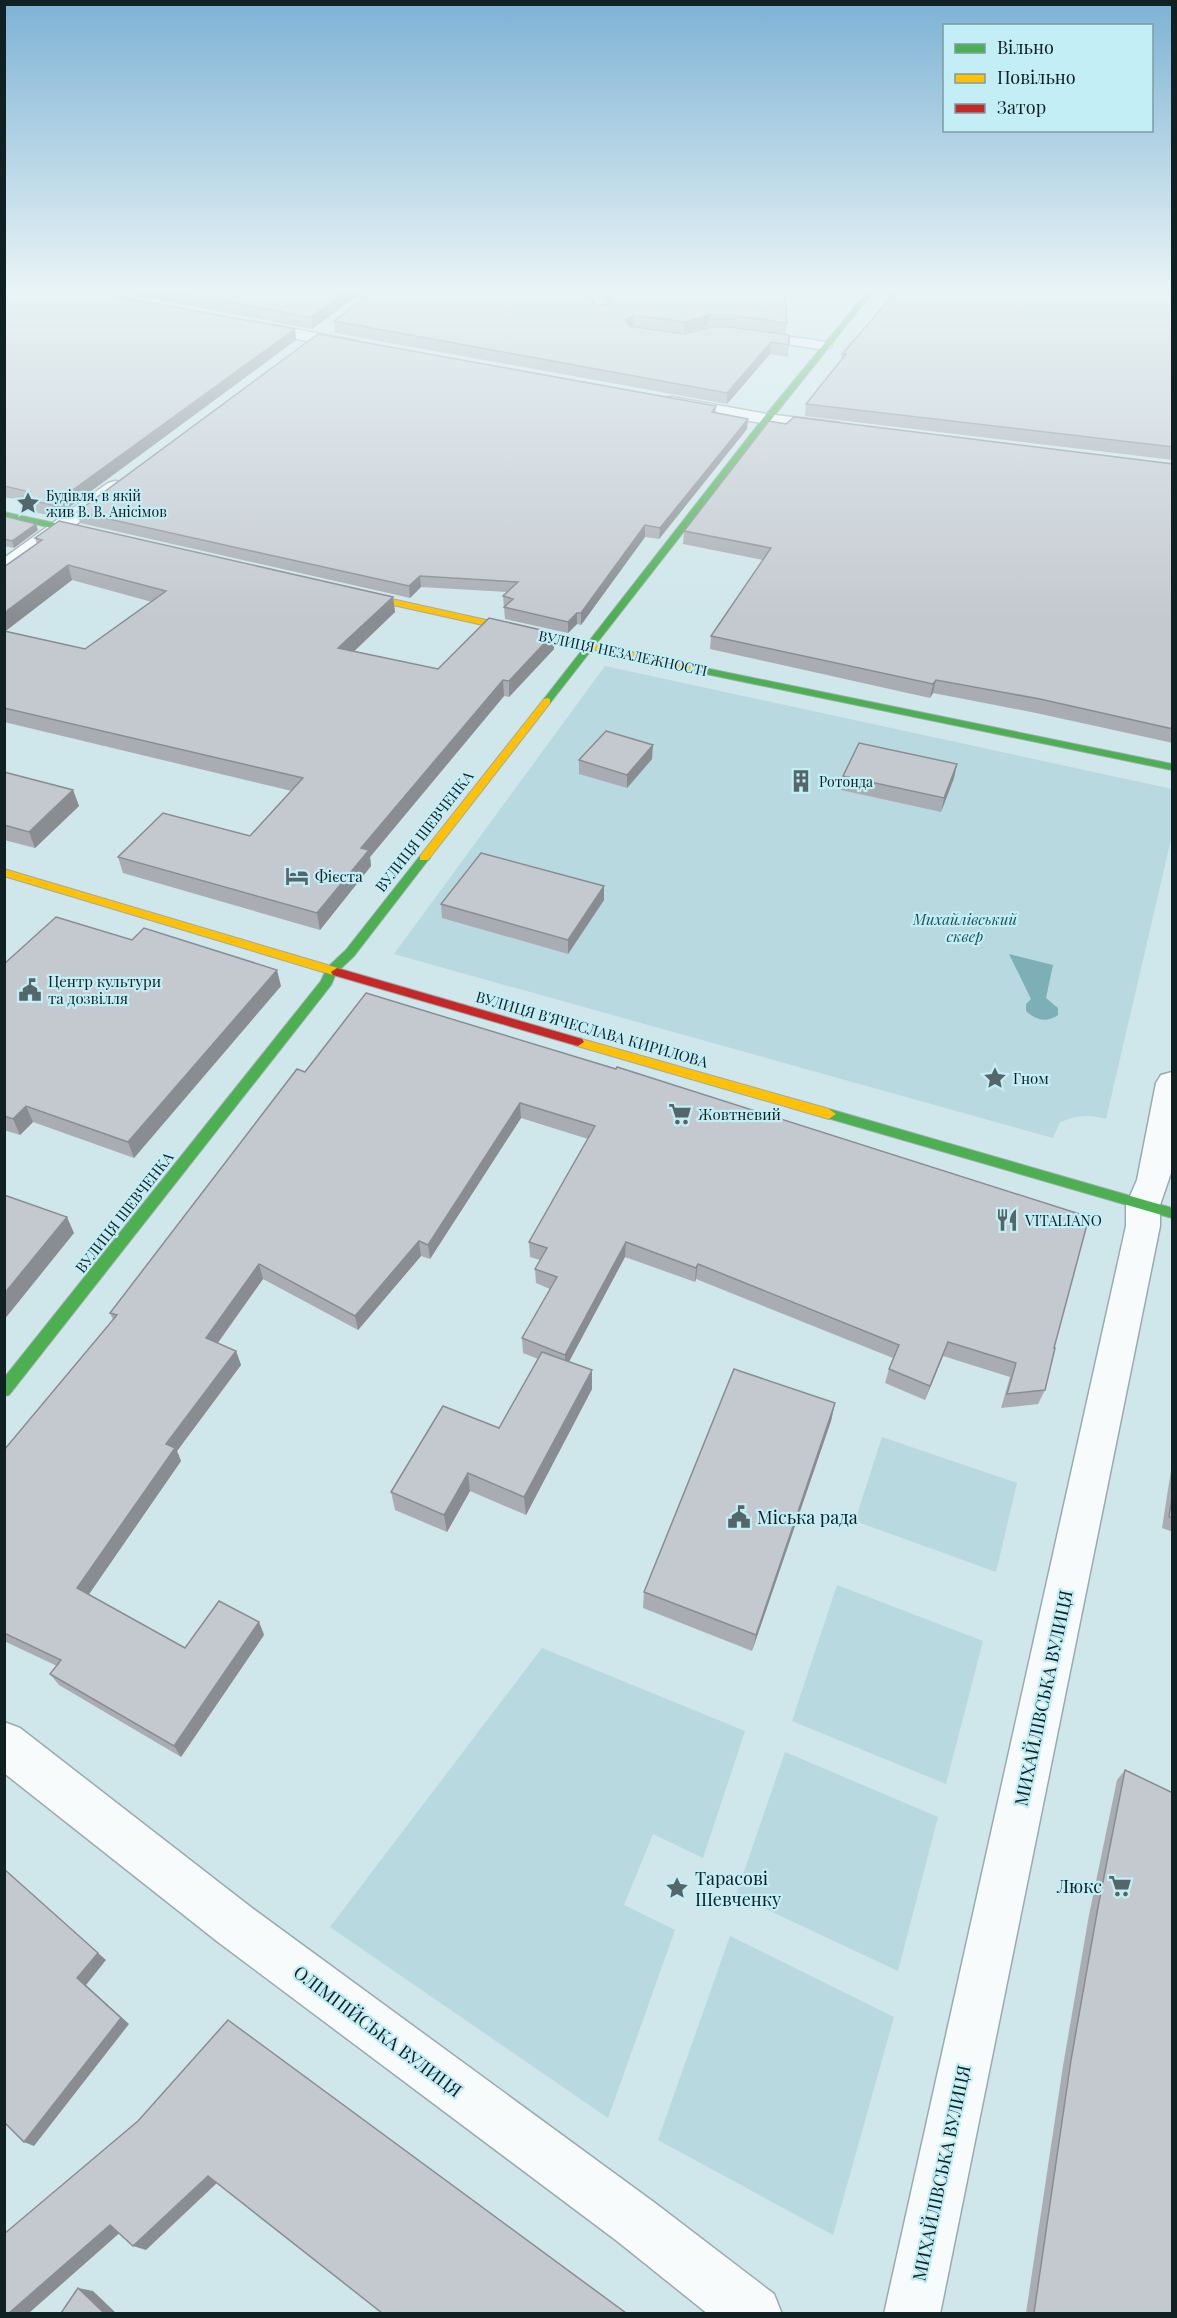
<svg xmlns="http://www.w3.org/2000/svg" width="1177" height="2318" font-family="'Playfair Display',serif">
<rect width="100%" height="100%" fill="#cfe6ea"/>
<!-- green -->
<g fill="#b8d9df">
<path d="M605 666 1172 789V835L1106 1119C1088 1114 1078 1115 1060 1122L1053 1138 394 954Z"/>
<path d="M882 1437 1017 1483 996 1572 855 1521Z"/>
<path d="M837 1585 983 1641 946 1784 792 1721Z"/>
<path d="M542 1648 745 1731 703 1858 653 1834 624 1905 675 1930 608 2118 330 1927Z"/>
<path d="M785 1752 938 1817 898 1971 736 1895Z"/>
<path d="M730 1936 894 2017 833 2235 658 2140Z"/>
</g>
<!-- water -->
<path fill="#7dafb7" d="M1009 954 1053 965 1046 998 1058 1008V1015C1047 1023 1035 1020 1026 1011V1004L1031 999Z"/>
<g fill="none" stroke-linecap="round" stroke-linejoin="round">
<!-- lane casing -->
<g stroke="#99abaf" stroke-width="3">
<path id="lane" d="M757 332 826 342 832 346 826 350 753 339V333Z"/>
</g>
<!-- street casing -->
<g stroke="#99abaf" stroke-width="3">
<g id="street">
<path d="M583 292H599L611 311 609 314H597Z"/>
<path d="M253 321 358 341 366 346 358 351 247 329 245 326Z"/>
<path d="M672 397 767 414 834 422 840 423 843 427 840 431 834 432 767 424 666 406 663 402 666 398Z"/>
<path d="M115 481 122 483 125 487 122 491 11 572 4 574V558L108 483Z"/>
<path d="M1172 1072V1170L1160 1205V1226L940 2314H884L1126 1226V1205L1137 1180 1156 1083 1161 1075Z"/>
<path d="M4 1722 20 1728 252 1908 655 2203 774 2294 782 2314H708L617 2241 218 1942 4 1773Z"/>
</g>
</g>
<!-- fast casing -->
<g stroke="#99abaf" stroke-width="2">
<g id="fast">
<path d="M867 292H873L770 421 550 703H544V699L764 417Z"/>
<path d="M4 512 96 532 100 535 96 538 4 517Z"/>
<path d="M690 665 1172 764V770L687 670 685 668Z"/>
<path d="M424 855 430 858 428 860 354 956 336 973 331 985 9 1395 4 1396V1378L321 981 327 968 346 950 420 856Z"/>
<path d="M829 1109 1172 1208V1218L824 1117 822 1114 824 1111Z"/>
</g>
</g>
<!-- slow casing -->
<g stroke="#99abaf" stroke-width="2">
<g id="slow">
<path d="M351 590 690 665 695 668 690 671 348 595V591Z"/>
<path d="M547 698 550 699V703L428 860H420V856L544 699Z"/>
<path d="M4 869 341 969 343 972 337 976 333 975 4 876Z"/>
<path d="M578 1038 829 1109 836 1114 829 1119 574 1045 572 1042 574 1039Z"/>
</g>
</g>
<!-- jam casing -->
<g stroke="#99abaf" stroke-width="2">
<path id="jam" d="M337 968 582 1039 584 1042 578 1046 333 975 331 972Z"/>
</g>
<!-- lane -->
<use href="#lane" fill="#f8fbfc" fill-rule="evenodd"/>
<!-- street -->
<use href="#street" fill="#f8fbfc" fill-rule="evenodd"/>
<!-- fast -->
<use href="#fast" fill="#4caf50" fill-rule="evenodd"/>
<!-- slow -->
<use href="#slow" fill="#ffc107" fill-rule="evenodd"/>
<!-- jam -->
<use href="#jam" fill="#c62828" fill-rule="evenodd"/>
</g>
<!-- wall -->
<g fill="#a9adb3" fill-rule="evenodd">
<path d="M4 292 111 294 119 297 295 329 296 340 56 517 25 510 22 501 4 497Z"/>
<path d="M129 292H362L312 329 131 295Z"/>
<path d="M602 292H785L787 323 786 334 729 326H708L684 333 633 326H632L684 334 710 327 789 345 788 357 770 354 727 404 335 333 334 321 595 304 609 305Z"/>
<path d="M879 292H1173V460L805 416 806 404 841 360 842 354 893 296 879 294Z"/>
<path d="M716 406V413L747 429 659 539 645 537 581 625 577 624 568 633 505 619 503 596 507 592 421 587 410 598 80 523 77 512Z"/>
<path d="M786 424 1173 464V743L1036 713 933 693 930 698 710 649 711 636 763 560 683 544 684 531Z"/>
<path d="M4 516 38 530 14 548 4 546Z"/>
<path d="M35 538 393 597 395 612 354 651 438 669 554 633V649L509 697 504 696 370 857 371 866 320 930 123 873 118 857 250 836 292 791 4 722V567L37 544ZM72 580 152 602 85 649 6 631Z"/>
<path d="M652 759 627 788 579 774V760Z"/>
<path d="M957 764 954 778 941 812 841 790 843 776Z"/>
<path d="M4 772 73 790 79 806 35 848 4 840Z"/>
<path d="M604 900 568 954 442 918 441 904Z"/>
<path d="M4 964 281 986 134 1158 33 1122 20 1135 4 1130Z"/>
<path d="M366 993 1054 1348 1045 1390 1038 1404 1001 1408 1010 1377 943 1356 925 1400 885 1383 889 1369 893 1358 696 1279 695 1282 625 1257 569 1362 592 1389 526 1515 470 1491 447 1532 395 1510 391 1492 499 1428 538 1359 523 1353 522 1338 550 1289 536 1283 535 1269 540 1260 530 1257 529 1242 588 1139 521 1118 430 1259 421 1256 358 1330 263 1279 218 1343 236 1351 241 1365 177 1451 181 1461 89 1594 185 1648 259 1622 264 1635 181 1757 59 1685 50 1674 57 1666 4 1641V1450L113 1320 110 1313 305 1072Z"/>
<path d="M835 1403 831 1421 752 1651 643 1608 644 1592Z"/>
<path d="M1173 1458V1532L1162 1528Z"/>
<path d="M1125 1770 1173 2313H1026L1063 2066 1089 1915 1117 1780Z"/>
</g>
<!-- shaded-wall -->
<g fill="#898d92">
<path d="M346 292H362L312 329 311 317Z"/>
<path d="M634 315 633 326 625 332V320Z"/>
<path d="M709 315 708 326 684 333V322Z"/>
<path d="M295 329 296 340 56 517 52 505Z"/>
<path d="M771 342 770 354 727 404V393Z"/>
<path d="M748 419 747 429 659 539 660 528Z"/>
<path d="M36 524 38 530 14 548 12 541Z"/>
<path d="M645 525V537L581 625V613Z"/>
<path d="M68 565 72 580 4 632V613Z"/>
<path d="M420 576 421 587 410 598 409 586Z"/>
<path d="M393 597 395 612 341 664 338 648Z"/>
<path d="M577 613V624L568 633V622Z"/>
<path d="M554 633V649L509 697V681Z"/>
<path d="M503 680 504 696 370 857 371 866 320 930 317 913 361 848Z"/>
<path d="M936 680 933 693 930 698 933 684Z"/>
<path d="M653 745 652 759 627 788V775Z"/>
<path d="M957 764 954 778 941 812 944 798Z"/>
<path d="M73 790 79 806 35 848 29 832Z"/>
<path d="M604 886V900L568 954V940Z"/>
<path d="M277 970 281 986 134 1158 128 1142Z"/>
<path d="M520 1103 521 1118 430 1259 428 1245Z"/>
<path d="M26 1106 33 1122 20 1135 13 1119Z"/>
<path d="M67 1217 74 1233 4 1320V1294Z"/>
<path d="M419 1241 421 1256 358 1330 355 1316Z"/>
<path d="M626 1242 625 1257 565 1369V1355Z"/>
<path d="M259 1264 263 1279 211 1352 206 1338Z"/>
<path d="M698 1264 696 1279 695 1282 696 1268Z"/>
<path d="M948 1342 943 1356 925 1400 930 1386Z"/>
<path d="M236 1351 241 1365 177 1451 181 1461 85 1600 77 1588 166 1444Z"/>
<path d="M592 1370V1389L526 1515 524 1497Z"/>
<path d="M835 1403 831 1421 752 1651 756 1635Z"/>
<path d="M468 1473 470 1491 447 1532 444 1515Z"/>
<path d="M259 1622 264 1635 181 1757 174 1746Z"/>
<path d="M98 1953 106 1960 86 1985 129 2024 34 2146 24 2142 77 1978Z"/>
<path d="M208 2176 218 2182 146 2250 133 2246Z"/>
<path d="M110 2225 123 2230 29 2313H9Z"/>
<path d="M78 2288 93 2291 116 2313H104Z"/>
</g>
<!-- building -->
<g fill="#c4c9d0" stroke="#898d92" stroke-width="1.5">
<path d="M4 292H111V294L119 297 295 329 52 505 21 498 30 492 4 486Z"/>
<path d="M172 292H346L311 317Z"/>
<path d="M372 292H588L595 304 609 305 613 299 609 292H785L787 323 730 315H709L684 322 634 315 625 320 629 326 684 334 710 327H730L789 335V345L771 342 727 393 334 321Z"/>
<path d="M896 292H1173V447L806 404 846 354H842Z"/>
<path d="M318 334 716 406 712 412 748 419 660 528 645 525 581 613H577L568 622 504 607 513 599 503 596 518 582 420 576 409 586 77 512Z"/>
<path d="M794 417 1173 464V729L1040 699 936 680 933 684 711 636 771 548 684 531 769 421 786 424Z"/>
<path d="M4 516 36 524 12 541 4 539Z"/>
<path d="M59 521 393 597 338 648 438 669 489 618 554 633 509 681 503 680 361 848 369 850 317 913 118 857 163 813 250 836 303 778 4 708V631L85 649 166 591 68 565 4 613V567L42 540 35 538Z"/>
<path d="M606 731 653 745 627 775 579 760Z"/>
<path d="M859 743 957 764 944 798 843 776Z"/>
<path d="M4 772 73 790 29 832 4 825Z"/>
<path d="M481 853 604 886 568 940 441 904Z"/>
<path d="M56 917 132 940 144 928 277 970 128 1142 26 1106 13 1119 4 1116V964Z"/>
<path d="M366 993 616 1069 617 1067 1089 1217 1054 1348H1055L1045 1390 1007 1394 1016 1363 948 1342 930 1386 889 1369 899 1345 698 1264 696 1268 626 1242 565 1355 522 1338 557 1277 535 1269 547 1248 529 1242 595 1126 520 1103 428 1245 419 1241 355 1316 259 1264 206 1338 236 1351 166 1444 175 1448 77 1588 185 1648 219 1601 259 1622 174 1746 50 1674 61 1660 4 1633V1450L117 1315 110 1313 297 1069 305 1072Z"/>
<path d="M4 1195 67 1217 4 1294Z"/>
<path d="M542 1352 592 1370 524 1497 468 1473 444 1515 391 1492 443 1406 499 1428Z"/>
<path d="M734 1369 835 1403 756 1635 644 1592Z"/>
<path d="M1173 1492V1518L1169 1517Z"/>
<path d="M1125 1770 1173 1793V2313H1034L1071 2060 1098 1907Z"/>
<path d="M4 1869 98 1953 77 1978 121 2018 24 2142 4 2122Z"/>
<path d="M228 2020 626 2313H382L208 2176 133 2246 110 2225 9 2313H4V2234L138 2121Z"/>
<path d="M78 2288 104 2313H61Z"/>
</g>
<!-- sky -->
<linearGradient id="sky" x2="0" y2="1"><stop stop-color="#7db2d4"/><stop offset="0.47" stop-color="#e9f4f6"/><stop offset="1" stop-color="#e9f4f6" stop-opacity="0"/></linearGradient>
<rect width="1177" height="617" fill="url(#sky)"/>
<!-- icons -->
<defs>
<g id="sight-bare" transform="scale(1.8)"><path d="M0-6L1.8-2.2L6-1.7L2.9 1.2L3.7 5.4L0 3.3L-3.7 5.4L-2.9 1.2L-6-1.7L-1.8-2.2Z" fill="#536669" stroke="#c3eef6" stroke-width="2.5" paint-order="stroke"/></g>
<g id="building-bare" transform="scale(1.8)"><path d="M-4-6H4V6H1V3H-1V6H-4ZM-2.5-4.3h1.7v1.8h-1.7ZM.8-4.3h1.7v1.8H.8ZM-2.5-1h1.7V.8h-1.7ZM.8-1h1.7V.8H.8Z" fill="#536669" stroke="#c3eef6" stroke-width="2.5" paint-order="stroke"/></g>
<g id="hotel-bare" transform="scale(1.8)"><path d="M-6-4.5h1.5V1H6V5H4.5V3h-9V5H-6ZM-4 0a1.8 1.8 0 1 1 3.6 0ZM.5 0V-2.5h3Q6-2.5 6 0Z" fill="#536669" stroke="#c3eef6" stroke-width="2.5" paint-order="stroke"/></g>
<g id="civic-bare" transform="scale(1.8)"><path d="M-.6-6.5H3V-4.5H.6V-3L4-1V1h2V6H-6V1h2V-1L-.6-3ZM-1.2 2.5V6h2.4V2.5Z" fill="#536669" stroke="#c3eef6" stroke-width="2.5" paint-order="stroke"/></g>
<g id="supermarket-bare" transform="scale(1.8)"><path d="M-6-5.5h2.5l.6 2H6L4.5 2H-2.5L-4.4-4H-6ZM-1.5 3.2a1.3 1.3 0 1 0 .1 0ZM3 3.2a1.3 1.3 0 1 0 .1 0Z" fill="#536669" stroke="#c3eef6" stroke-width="2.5" paint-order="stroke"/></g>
<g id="restaurant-bare" transform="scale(1.8)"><path d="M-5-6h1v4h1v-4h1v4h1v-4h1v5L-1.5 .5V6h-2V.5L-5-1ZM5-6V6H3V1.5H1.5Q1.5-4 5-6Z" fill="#536669" stroke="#c3eef6" stroke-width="2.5" paint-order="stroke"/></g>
</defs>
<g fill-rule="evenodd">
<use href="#sight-bare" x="28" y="503"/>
<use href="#building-bare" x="801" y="781"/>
<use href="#hotel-bare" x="297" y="876"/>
<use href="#civic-bare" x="30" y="990"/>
<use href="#sight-bare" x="995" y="1078"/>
<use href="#supermarket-bare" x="680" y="1114"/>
<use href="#restaurant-bare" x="1007" y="1220"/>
<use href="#civic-bare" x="739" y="1517"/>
<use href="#supermarket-bare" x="1120" y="1886"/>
<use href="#sight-bare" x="677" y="1888"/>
</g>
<g text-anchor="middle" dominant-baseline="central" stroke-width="4.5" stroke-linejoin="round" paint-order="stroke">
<!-- far-poi labels -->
<g font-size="14" fill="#102124" stroke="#c3eef6" text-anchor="start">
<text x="46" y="495">Будівля, в якій<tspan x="46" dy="16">жив В. В. Анісімов</tspan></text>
<text x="819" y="781">Ротонда</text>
</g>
<!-- far-street labels -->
<g font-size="14" fill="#102124" stroke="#c3eef6">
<text transform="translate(623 653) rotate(12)">ВУЛИЦЯ НЕЗАЛЕЖНОСТІ</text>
</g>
<!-- street labels -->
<g font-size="15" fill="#102124" stroke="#c3eef6">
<text transform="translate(424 831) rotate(-52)">ВУЛИЦЯ ШЕВЧЕНКА</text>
<text transform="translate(592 1029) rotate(16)">ВУЛИЦЯ В'ЯЧЕСЛАВА КИРИЛОВА</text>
<text transform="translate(124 1212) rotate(-52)">ВУЛИЦЯ ШЕВЧЕНКА</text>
</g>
<!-- poi labels -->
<g font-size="15" fill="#102124" stroke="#c3eef6" text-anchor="start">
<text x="315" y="876">Фієста</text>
<text x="48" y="981">Центр культури<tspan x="48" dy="17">та дозвілля</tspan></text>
<text x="1013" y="1078">Гном</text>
<text x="698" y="1114">Жовтневий</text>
<text x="1025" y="1220">VITALIANO</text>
</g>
<!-- park labels -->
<g font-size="15" font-style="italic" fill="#1b5159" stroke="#c3eef6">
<text x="965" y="919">Михайлівський<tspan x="965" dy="17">сквер</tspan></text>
</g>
<!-- near-poi labels -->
<g font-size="18" fill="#102124" stroke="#c3eef6" text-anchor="start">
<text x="757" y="1517">Міська рада</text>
<text x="695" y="1878">Тарасові<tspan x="695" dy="21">Шевченку</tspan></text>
<text x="1102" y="1886" text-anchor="end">Люкс</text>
</g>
<!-- near-street labels -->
<g font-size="18" fill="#102124" stroke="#c3eef6">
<text transform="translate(1043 1698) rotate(-78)">МИХАЙЛІВСЬКА ВУЛИЦЯ</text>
<text transform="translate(378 2031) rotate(37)">ОЛІМПІЙСЬКА ВУЛИЦЯ</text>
<text transform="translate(941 2173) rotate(-78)">МИХАЙЛІВСЬКА ВУЛИЦЯ</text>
</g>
</g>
<!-- border -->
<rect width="1177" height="2318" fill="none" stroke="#102124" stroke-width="12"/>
<!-- legend -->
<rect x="943" y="24" width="210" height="108" fill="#c3eef6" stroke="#7b9ca2" stroke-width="1.5"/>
<rect x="955" y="44" width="30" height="9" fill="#4caf50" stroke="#7b9ca2" stroke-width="1.5"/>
<text x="997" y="54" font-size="18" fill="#102124">Вільно</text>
<rect x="955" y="74" width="30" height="9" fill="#ffc107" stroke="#7b9ca2" stroke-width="1.5"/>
<text x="997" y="84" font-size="18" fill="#102124">Повільно</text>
<rect x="955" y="104" width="30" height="9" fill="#c62828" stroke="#7b9ca2" stroke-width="1.5"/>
<text x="997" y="114" font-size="18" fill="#102124">Затор</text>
</svg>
